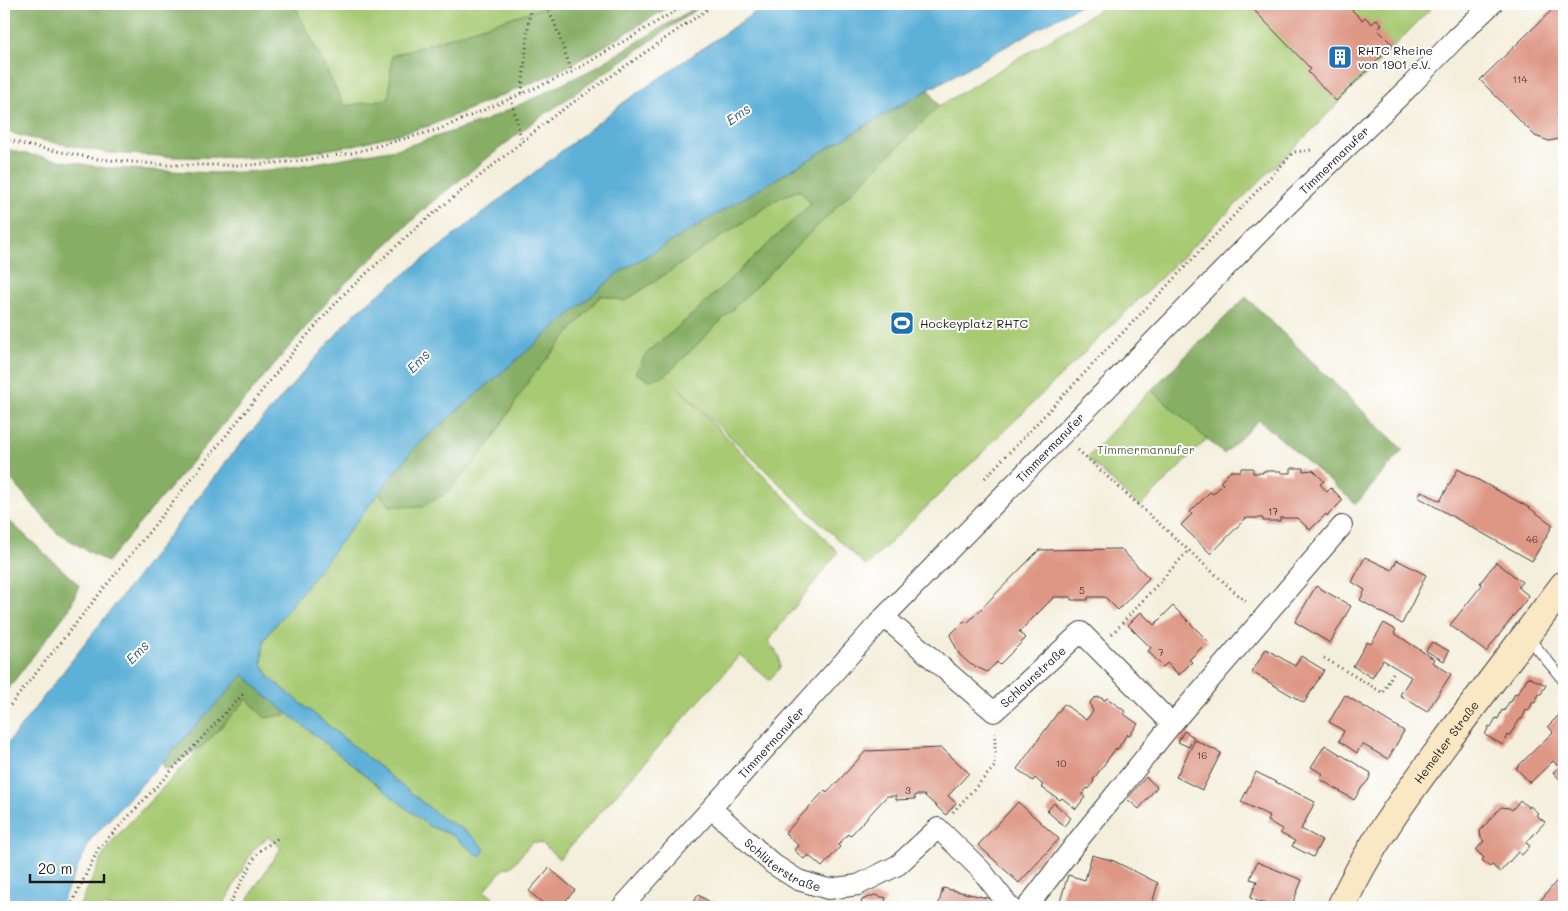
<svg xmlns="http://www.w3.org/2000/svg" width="1568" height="911" viewBox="0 0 1568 911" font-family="Mali,sans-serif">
<rect width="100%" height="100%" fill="#fff"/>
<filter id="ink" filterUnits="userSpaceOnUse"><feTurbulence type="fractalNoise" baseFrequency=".02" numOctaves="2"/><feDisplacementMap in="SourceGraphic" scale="10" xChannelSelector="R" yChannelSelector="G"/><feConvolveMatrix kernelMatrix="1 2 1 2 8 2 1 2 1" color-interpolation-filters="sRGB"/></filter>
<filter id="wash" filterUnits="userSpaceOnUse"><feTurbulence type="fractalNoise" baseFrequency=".0096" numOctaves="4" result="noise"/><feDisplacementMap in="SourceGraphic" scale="20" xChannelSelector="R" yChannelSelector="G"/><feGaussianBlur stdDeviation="1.12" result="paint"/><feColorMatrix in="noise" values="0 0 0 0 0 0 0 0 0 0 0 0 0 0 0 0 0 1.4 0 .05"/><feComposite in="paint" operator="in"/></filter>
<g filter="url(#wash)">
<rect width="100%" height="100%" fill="#f4efdd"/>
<!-- green -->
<g fill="#a8ca73" stroke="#627348">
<polygon points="294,4 554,4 392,56 389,99 343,106"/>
<polygon points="1109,4 1435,4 1305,137 866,566 679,388 838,552 768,641 779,656 780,668 769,680 740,655 559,859 542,843 532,842 511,867 504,868 484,891 507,907 244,907 256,886 281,848 268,837 253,850 222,907 79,907 104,854 116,837 247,699 281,716 289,714 429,826 452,835 479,856 467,832 443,819 270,678 262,663 264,640 379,493 390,506 488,446 530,379 601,295 625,301 781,197 800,190 811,204 692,315 646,354 666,375 939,106"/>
<polygon points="1151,390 1207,439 1140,507 1087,458"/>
</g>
<!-- forest -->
<g fill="#86ae65" stroke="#516540">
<polygon points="4,4 294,4 344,106 389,99 392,56 553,4 674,4 601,48 555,73 429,126 350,146 273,158 176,157 110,153 29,138 4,131"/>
<polygon points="701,4 704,4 532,123 432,202 333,295 107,562 57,533 4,471 4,148 20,153 105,168 213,173 269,171 401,148 484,121 534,98 589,71"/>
<polygon points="929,90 939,106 666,375 650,380 635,373 646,354 692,315 811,204 800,190 781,197 625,301 601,295 530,379 488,446 449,491 423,507 390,506 379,493 415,447 618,273 885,114"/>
<polygon points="1246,297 1403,450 1356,504 1259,420 1224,454 1151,390"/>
<polygon points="4,516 79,585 70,608 4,694"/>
<polygon points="244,674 262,693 289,714 265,718 247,699 206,743 169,769 164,768 162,762"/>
</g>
<!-- water -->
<path fill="#5db0d8" stroke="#3c667a" d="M 767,4 L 1082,4 L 885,114 L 618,273 L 415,447 L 264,640 L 262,663 L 270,678 L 443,819 C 459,827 473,834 485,849 L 480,857 L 452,835 L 429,826 L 262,693 L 244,674 L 91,839 L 59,907 L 4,907 L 4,748 L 232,454 L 355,313 L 623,103 Z"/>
<g id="blocks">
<!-- building -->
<g fill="#de9785">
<polygon points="1258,4 1346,4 1362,20 1365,17 1372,24 1377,19 1382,25 1377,29 1393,45 1336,101 1308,72 1311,69 1253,9"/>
<polygon points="1558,4 1564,4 1564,108 1557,115 1564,123 1564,138 1549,141 1535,136 1480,80"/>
<polygon points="1241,468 1253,468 1253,473 1263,473 1263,471 1281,471 1281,473 1291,473 1291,468 1303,468 1303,471 1313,470 1324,481 1320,484 1327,492 1331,488 1343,500 1327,516 1326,514 1310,530 1297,518 1280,518 1280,521 1263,521 1263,518 1246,518 1211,554 1181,525 1192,514 1190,512 1210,492 1213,494 1223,484 1220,482 1231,471 1241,471"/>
<polygon points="1458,469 1528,507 1553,525 1532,561 1418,497 1421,491 1440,501"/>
<polygon points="1121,549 1149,578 1118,610 1105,597 1088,597 1088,600 1071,600 1071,597 1054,597 1019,632 1026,638 999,665 997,662 987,672 970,664 959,654 950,635 964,621 967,623 1039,550"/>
<polygon points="1365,557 1392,570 1397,560 1426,575 1402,624 1360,600 1365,590 1352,582"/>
<polygon points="1496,562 1522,582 1518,587 1529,596 1486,652 1450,625 1482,585 1480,583"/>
<polygon points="1316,586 1351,606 1330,643 1295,622"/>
<polygon points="1173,606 1208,641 1189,660 1192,662 1179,675 1167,663 1163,667 1148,651 1151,648 1128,625 1141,612 1154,625"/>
<polygon points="1384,623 1396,630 1394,633 1434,659 1432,662 1451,674 1427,712 1400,695 1411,677 1383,660 1372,678 1353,666 1367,642 1371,644"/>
<polygon points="1432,642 1449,651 1444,661 1426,651"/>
<polygon points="1266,649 1295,666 1301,656 1324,670 1304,703 1252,672"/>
<polygon points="1528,677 1546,685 1541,694 1539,694 1535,703 1533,702 1528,711 1526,710 1522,719 1520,719 1509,736 1507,735 1503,745 1485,735 1489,726 1491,727 1496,718 1498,719 1502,710 1504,711 1509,702 1511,702 1515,693 1517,694"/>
<polygon points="1345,695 1404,731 1388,759 1362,744 1357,753 1339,741 1344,731 1329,722"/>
<polygon points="1099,697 1105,700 1107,698 1125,711 1124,714 1138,724 1129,736 1127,734 1117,750 1116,748 1093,780 1094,781 1089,789 1087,788 1082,795 1085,797 1076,809 1062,798 1060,800 1041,787 1043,785 1035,778 1033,781 1017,769 1064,704 1086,720 1093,711 1090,704 1091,701 1094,698"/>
<polygon points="1564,710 1564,784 1553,772 1559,767 1553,761 1530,783 1516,768 1553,732 1548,726"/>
<polygon points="1184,731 1194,737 1189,747 1178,742"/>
<polygon points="1195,740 1221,753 1202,790 1176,777"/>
<polygon points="1325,745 1371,773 1368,781 1362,787 1354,800 1320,779 1323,774 1311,767"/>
<polygon points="942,748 969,773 948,796 956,803 946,815 924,795 915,795 915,799 896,800 896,796 887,796 850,836 848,834 838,845 840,847 822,867 808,855 804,859 794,850 799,846 785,833 825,790 827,793 866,751"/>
<polygon points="1256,772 1315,802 1301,829 1322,840 1313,857 1292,846 1295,841 1280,833 1282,829 1268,821 1270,816 1241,802"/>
<polygon points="1146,777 1157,787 1139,809 1127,799"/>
<polygon points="1520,800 1529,808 1530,806 1538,813 1536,815 1545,822 1526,843 1530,846 1522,855 1518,852 1500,872 1492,865 1490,867 1482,860 1484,858 1476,850 1484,841 1481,838 1480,831 1501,807 1509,808 1512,810"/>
<polygon points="1018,802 1059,839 1019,883 978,845"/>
<polygon points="1054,803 1071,818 1064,826 1047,811"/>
<polygon points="1092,855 1114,861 1158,883 1151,907 1068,907 1059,905 1068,875 1085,880"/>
<polygon points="1257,862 1302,880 1291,907 1274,907 1250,898 1257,881 1250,879"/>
<polygon points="549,868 575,890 560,907 547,907 529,891"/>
<polygon points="1564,872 1564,907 1535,907"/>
<polygon points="943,888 991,899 989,907 938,907"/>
<polygon points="698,895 719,907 691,907"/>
<polygon points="875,895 886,898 883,907 860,907 862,900"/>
</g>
</g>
</g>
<g filter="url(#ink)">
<use href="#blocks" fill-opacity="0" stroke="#3c3c39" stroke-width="1"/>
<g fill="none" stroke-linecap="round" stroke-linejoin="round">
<!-- service casing -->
<g stroke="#3c3c39" stroke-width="12">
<polyline id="service" points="1527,636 1564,681"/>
</g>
<!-- minor casing -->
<g stroke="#3c3c39" stroke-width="22">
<g id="minor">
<path id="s1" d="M 884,617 L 994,712 L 1081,632 L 1172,724 L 1342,526"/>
<path id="s2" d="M 712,809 L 773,864 L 798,880 L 828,889 L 858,885 L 898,865 L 938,828 L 981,870 L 1010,907"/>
<path id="s3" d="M 622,907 L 884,617 L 1274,218 L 1410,86 L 1456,38 L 1492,4"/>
<polyline points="1027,907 1080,838 1172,724"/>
</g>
</g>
<!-- secondary casing -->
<g stroke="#3c3c39" stroke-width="30">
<g id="secondary">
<path id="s4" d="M 1341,907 C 1370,842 1414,785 1456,728 C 1492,680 1528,632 1564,585"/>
</g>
</g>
<!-- path -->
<g stroke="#3c3c39" stroke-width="3" stroke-dasharray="1 4" stroke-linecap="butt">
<polyline points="543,4 553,19 572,72"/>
<polyline points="522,93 528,27 531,4"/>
<polyline points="511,98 522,142"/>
<polyline points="4,139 30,146 98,159 167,165 249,165 298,161 352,153 440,129 572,72 687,4"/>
<polyline points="1078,450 1248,604"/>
<polyline points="985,478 1294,152 1311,150"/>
<polyline points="1112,634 1189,550"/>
<polyline points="1324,658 1383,693 1394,671"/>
<polyline points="4,713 297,347 342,296 417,227 555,115 715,4"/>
<polyline points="953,812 995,766 995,733"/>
<polyline points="70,907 99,848 244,693"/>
<polyline points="228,907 258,852 278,838 286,837"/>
</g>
<!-- service -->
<use href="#service" stroke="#fff" stroke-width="10"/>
<!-- minor -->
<use href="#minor" stroke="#fff" stroke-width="20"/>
<!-- secondary -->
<use href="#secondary" stroke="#fae7c3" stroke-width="28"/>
</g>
</g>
<!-- icons -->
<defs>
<g id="building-square" transform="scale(1.25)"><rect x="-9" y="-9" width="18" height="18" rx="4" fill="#1f6fb2" stroke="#fff"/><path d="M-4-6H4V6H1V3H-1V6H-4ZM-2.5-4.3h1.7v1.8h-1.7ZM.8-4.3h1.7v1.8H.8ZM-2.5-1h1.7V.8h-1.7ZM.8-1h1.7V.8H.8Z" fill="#fff"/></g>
<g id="stadium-square" transform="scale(1.25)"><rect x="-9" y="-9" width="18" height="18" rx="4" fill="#1f6fb2" stroke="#fff"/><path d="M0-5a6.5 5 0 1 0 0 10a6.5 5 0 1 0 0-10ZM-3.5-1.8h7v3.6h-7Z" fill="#fff"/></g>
</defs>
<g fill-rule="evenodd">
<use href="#building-square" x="1340" y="57"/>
<use href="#stadium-square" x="902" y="323"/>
</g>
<g text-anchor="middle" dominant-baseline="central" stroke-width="4" stroke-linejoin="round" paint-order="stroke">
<!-- number labels -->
<g font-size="10" fill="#4c3b36">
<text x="1520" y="79">114</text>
<text x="1273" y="511">17</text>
<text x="1532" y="539">46</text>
<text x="1082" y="590">5</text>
<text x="1161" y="652">7</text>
<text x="1202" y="755">16</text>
<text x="1061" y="763">10</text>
<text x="908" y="790">3</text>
</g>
<!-- poi labels -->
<g font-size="12" fill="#1c1c1c" stroke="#fff" text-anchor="start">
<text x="1358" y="50">RHTC Rheine<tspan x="1358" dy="14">von 1901 e.V.</tspan></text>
<text x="920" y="323">Hockeyplatz RHTC</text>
</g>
<!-- street labels -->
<g font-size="12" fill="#1c1c1c" stroke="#fff">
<text stroke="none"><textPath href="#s3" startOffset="1032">Timmermanufer</textPath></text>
<text stroke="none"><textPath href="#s3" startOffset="628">Timmermanufer</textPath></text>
<text stroke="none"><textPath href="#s1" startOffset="198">Schlaunstraße</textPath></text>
<text stroke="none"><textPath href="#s3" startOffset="222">Timmermanufer</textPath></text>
<text stroke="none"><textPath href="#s4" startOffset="196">Hemelter Straße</textPath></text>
<text stroke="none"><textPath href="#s2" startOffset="91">Schlüterstraße</textPath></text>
</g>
<!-- park labels -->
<g font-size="12" fill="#54623f" stroke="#fff">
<text x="1146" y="449">Timmermannufer</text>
</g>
<!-- water labels -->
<g font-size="14" font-style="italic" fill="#395f71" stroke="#fff">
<text transform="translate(738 114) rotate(-35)">Ems</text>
<text transform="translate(418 361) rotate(-46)">Ems</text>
<text transform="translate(137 652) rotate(-46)">Ems</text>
</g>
</g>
<!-- margin -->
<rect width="1568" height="911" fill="none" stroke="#fff" stroke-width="20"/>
<!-- scale -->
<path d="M30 874v8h74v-8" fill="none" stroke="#1c1c1c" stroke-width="2.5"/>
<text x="38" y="874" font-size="15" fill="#1c1c1c" stroke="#ffffff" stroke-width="4" paint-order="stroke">20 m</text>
</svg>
